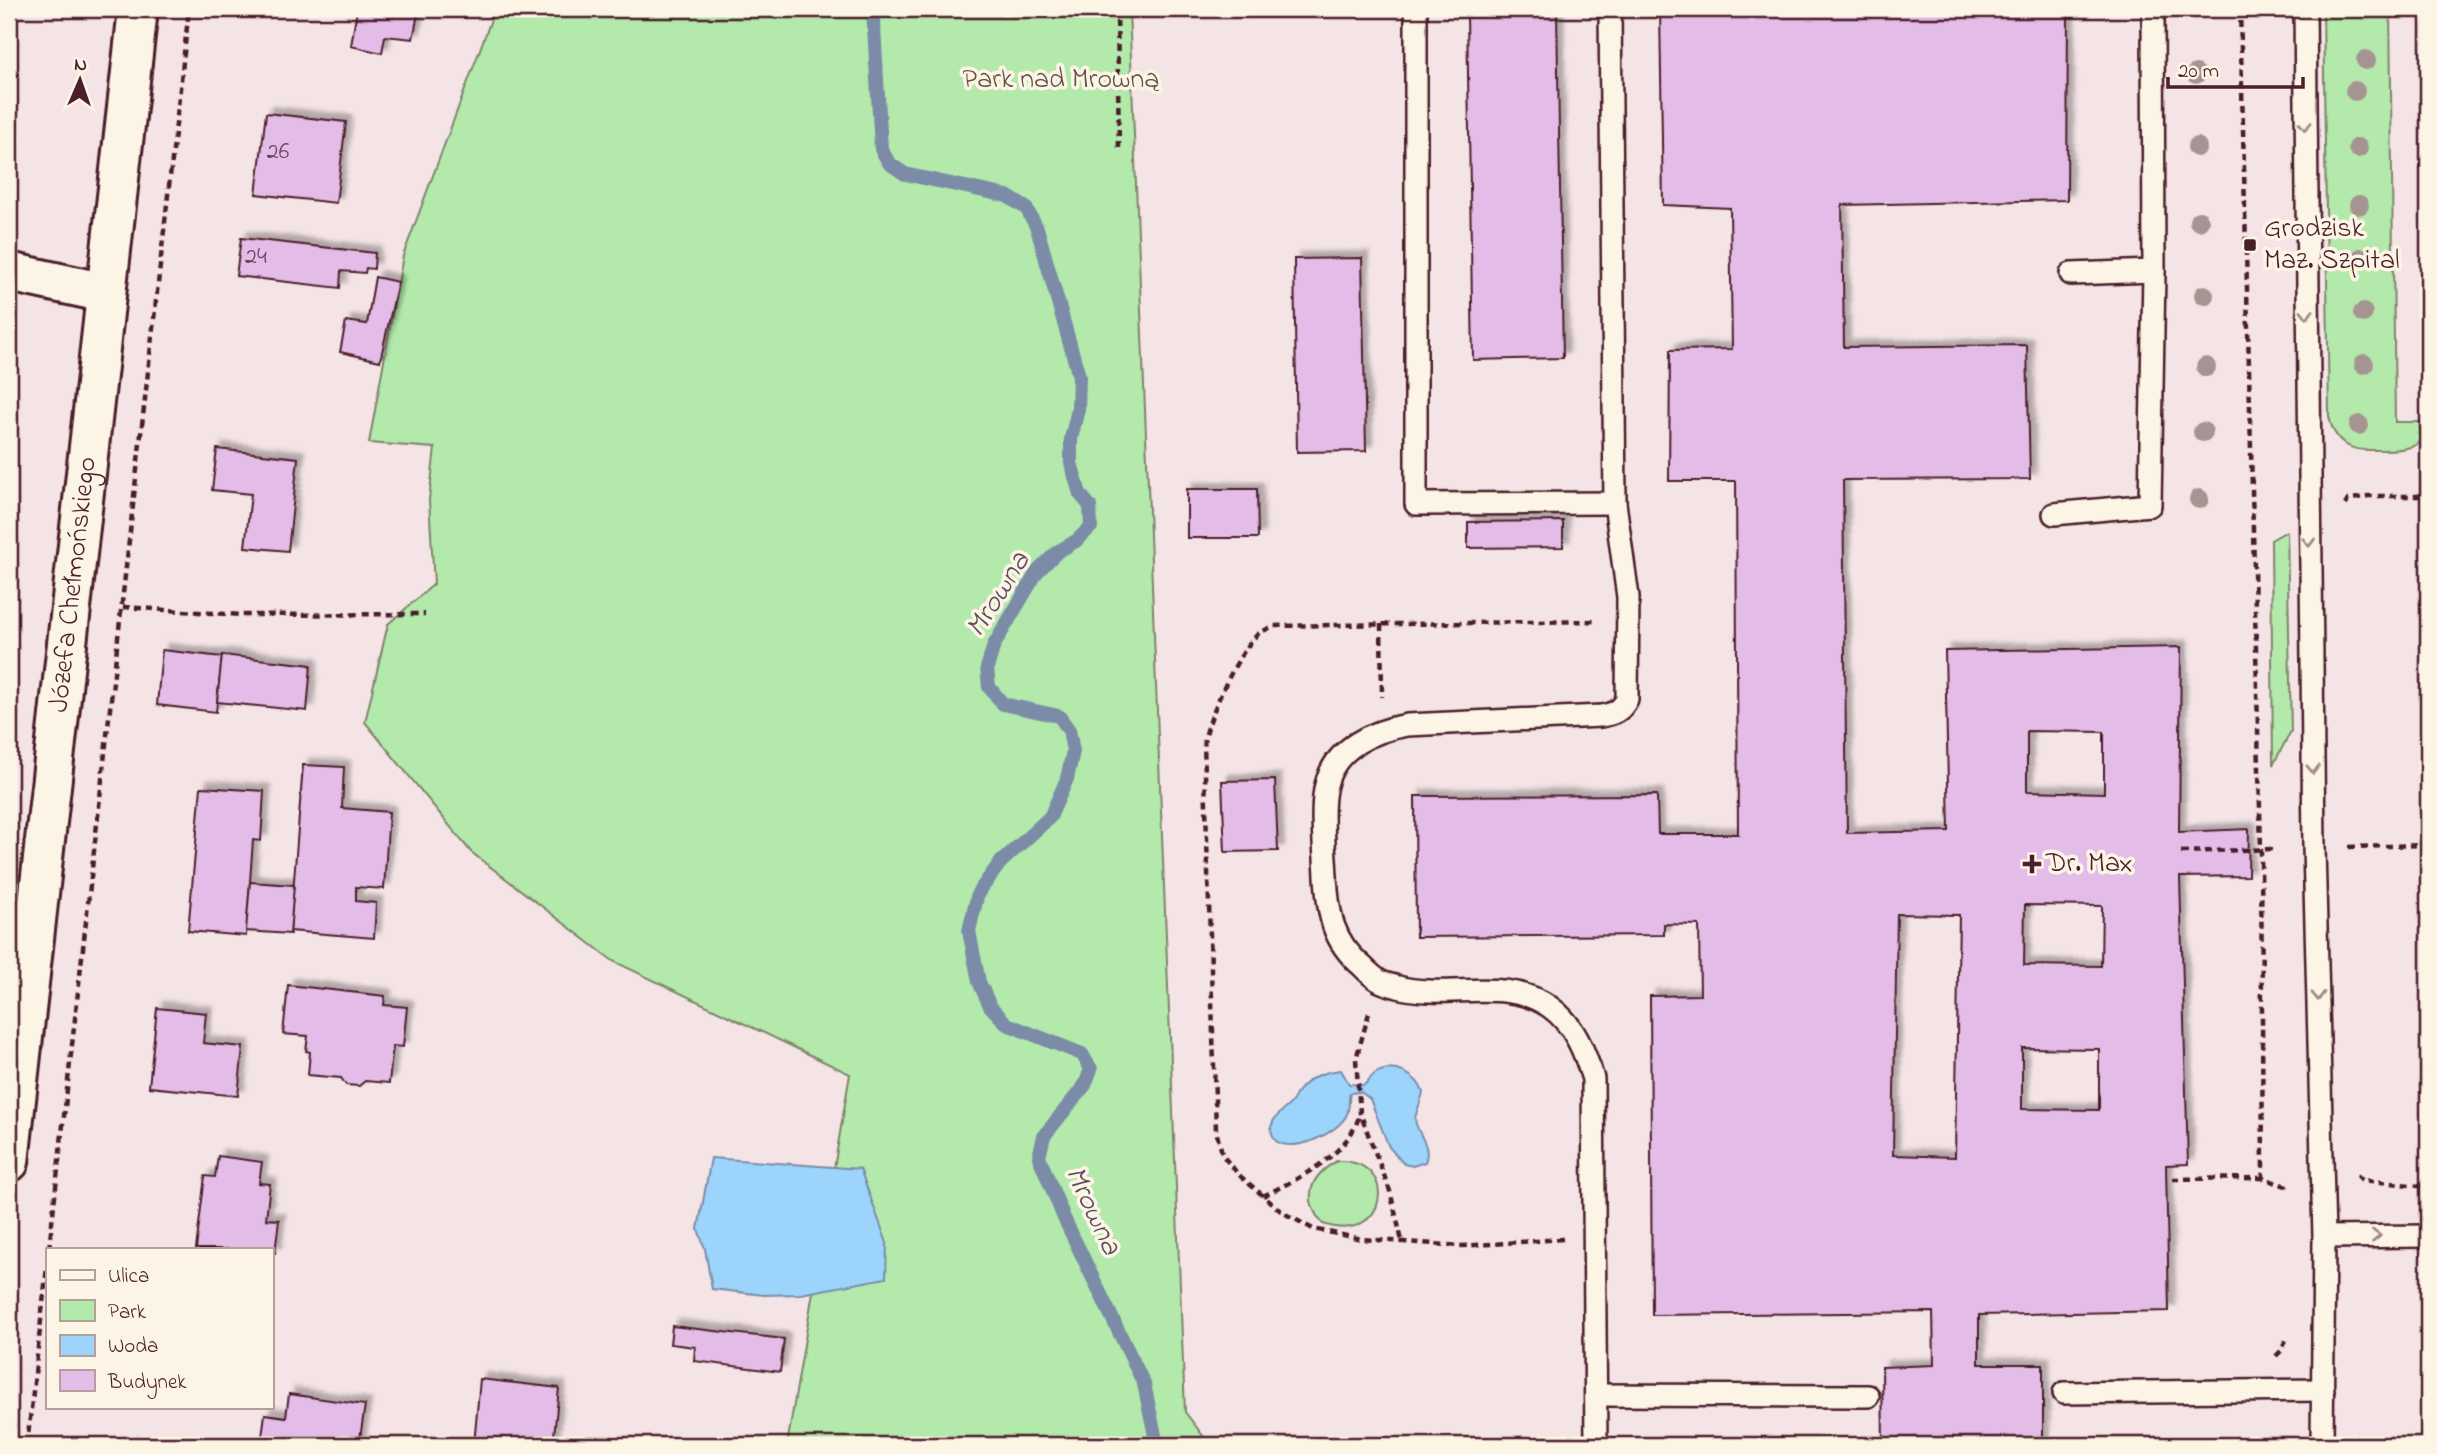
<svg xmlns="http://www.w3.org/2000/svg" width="2437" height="1454" viewBox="0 0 2437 1454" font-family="'Indie Flower',sans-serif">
<defs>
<filter id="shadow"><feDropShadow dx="6" dy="-6" stdDeviation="2" flood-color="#0004"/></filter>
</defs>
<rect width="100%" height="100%" fill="#f4e4e6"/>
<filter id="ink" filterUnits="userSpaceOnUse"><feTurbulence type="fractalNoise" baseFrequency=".0143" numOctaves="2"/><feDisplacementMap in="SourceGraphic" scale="14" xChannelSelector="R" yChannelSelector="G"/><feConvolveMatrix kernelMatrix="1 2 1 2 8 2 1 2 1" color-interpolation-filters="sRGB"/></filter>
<g filter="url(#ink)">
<!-- green -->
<g fill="#b3e9ab" stroke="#7e846b" stroke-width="2">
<polygon points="495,9 1129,9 1185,1412 1210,1445 787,1445 850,1074 613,961 471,852 365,722 388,624 434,584 429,500 435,448 369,443 403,256"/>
<path d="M 2323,9 L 2390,9 L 2395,422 L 2428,422 C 2428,451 2400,450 2378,450 C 2366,450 2355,451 2345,444 C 2335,437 2331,428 2329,416 Z"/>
<polygon points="2287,531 2291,731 2273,765 2271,540"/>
<path d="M 1337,1161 C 1401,1159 1388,1246 1323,1224 C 1302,1200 1309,1176 1337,1161 Z"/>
</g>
<!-- water -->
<g fill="#9cd4fc" stroke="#7b8ca8" stroke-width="2">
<path d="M 1341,1070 L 1349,1084 L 1364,1085 C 1368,1082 1371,1076 1376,1073 C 1394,1063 1417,1075 1423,1092 C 1422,1099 1415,1115 1415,1119 C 1417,1135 1432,1145 1425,1162 L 1413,1166 L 1404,1164 L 1389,1147 L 1370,1099 L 1361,1092 L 1350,1093 C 1348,1100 1350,1107 1347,1114 C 1339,1133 1294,1154 1276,1141 C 1264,1125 1277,1115 1289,1105 C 1293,1102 1295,1096 1298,1091 C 1309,1077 1323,1072 1341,1070 Z"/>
<polygon points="711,1158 860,1169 887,1243 886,1278 801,1294 764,1295 712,1289 705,1249 698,1229"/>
</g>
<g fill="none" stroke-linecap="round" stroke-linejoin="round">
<!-- stream -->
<polyline stroke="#7b8ca8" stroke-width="14" points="873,9 881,149 889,163 905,174 1007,196 1026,208 1037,228 1079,376 1078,409 1071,439 1071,463 1080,494 1090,506 1091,527 1076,541 1057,552 1037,572 994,645 987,668 989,687 1003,704 1059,716 1069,730 1073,751 1067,779 1050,817 1000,863 978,893 969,931 979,982 990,1006 1007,1024 1082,1054 1091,1069 1085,1085 1044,1136 1039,1157 1064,1218 1144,1384 1157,1445"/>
</g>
<!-- building -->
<g fill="#e3bde7" stroke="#4a1f2b" stroke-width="2" fill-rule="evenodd" filter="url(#shadow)">
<polygon points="357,9 419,9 413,39 385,36 382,53 351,46"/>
<path d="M 1660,9 L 2068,9 L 2067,200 L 1842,205 L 1844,347 L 2027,345 L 2030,479 L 1843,480 L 1847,833 L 1949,831 L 1945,651 L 2181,647 L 2179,832 L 2249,829 L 2248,876 L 2180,877 L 2188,1164 L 2166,1165 L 2169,1311 L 1979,1315 L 1979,1364 L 2043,1364 L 2043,1445 L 1883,1445 L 1882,1367 L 1934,1365 L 1933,1312 L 1652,1315 L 1650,996 L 1700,995 L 1699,925 L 1664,924 L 1664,935 L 1416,937 L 1415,796 L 1657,795 L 1658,834 L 1738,834 L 1736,481 L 1669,481 L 1670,350 L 1732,349 L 1730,208 L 1663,205 ZM 2027,731 L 2104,732 L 2104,793 L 2027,791 ZM 2025,905 L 2102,906 L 2101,966 L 2024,965 ZM 1897,914 L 1959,915 L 1955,1157 L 1893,1155 ZM 2022,1048 L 2099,1049 L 2099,1110 L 2022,1109 Z"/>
<polygon points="1557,14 1563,358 1473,360 1467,15"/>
<polygon points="266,113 346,122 336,203 256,194"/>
<polygon points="241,238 375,253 374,269 366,268 365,273 341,271 340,288 236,276"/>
<polygon points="1362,258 1366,451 1297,452 1294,259"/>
<polygon points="375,277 398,282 380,361 340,352 346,321 367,324"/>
<polygon points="217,449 298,458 288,551 245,547 251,494 212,490"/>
<polygon points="1187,489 1257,489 1258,538 1187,538"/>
<polygon points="1563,521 1563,547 1468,548 1468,522"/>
<polygon points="162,650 222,657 216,712 157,705"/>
<polygon points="222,655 311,665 307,711 217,702"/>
<polygon points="303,765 344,767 342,808 389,812 384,889 356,887 356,901 376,903 374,938 290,931"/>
<polygon points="1275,780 1278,851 1225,852 1222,781"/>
<polygon points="201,787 264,791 261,841 253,840 246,936 188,931"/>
<polygon points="250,882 294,885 290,934 246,931"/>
<polygon points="288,985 385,996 384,1005 407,1007 403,1047 393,1046 389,1083 365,1081 359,1086 346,1085 341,1078 308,1075 310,1052 306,1051 308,1036 283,1034"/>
<polygon points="157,1008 206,1013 203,1043 243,1047 238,1096 149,1087"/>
<polygon points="218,1156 262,1162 259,1183 270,1184 266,1219 279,1220 275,1253 271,1253 271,1249 196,1249 205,1176 215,1177"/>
<polygon points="672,1326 784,1339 780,1372 694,1361 695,1347 670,1344"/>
<polygon points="480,1379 559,1388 553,1445 474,1445"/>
<polygon points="289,1394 365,1405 359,1445 261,1445 265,1414 286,1417"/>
</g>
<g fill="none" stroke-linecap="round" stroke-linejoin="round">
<!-- lane casing -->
<g stroke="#4a1f2b" stroke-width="26">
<g id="lane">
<polyline points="1416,9 1416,504 1615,503"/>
<polyline points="2305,9 2314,847 2324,1237 2322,1445"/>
<polyline points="2071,274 2154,271"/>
<polyline points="2054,514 2150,505 2154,271 2153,9"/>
<polyline points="2324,1237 2428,1236"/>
<polyline points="2064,1393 2323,1390"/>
<polyline points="1597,1395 1868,1396"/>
<path d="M 1596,1445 L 1593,1079 C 1585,1052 1574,1024 1550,1007 C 1507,976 1446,1000 1398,987 C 1392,985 1384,984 1378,980 C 1372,976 1367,971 1362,966 C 1332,941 1328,913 1326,876 C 1325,851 1320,808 1326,785 C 1335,747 1373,731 1407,725 L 1601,716 C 1614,714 1621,711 1627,699 L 1628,597 L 1615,503 L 1610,9"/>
</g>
</g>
<!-- street casing -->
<g stroke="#4a1f2b" stroke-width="44">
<polyline id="street" points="9,272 106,293"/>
</g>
<!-- secondary casing -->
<g stroke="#4a1f2b" stroke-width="44">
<g id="secondary">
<path id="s1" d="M 9,1162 L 138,9"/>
</g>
</g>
<!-- path -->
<g stroke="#4a1f2b" stroke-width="4.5" stroke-dasharray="7 5" stroke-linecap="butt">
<polyline points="1117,9 1119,150"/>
<polyline points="2240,9 2261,850 2263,1178 2286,1186 2286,1188"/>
<polyline points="2345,505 2348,500 2368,496 2428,496"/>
<polyline points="123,607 242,615 425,614"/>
<polyline points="1381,624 1382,697"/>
<polyline points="2349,847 2428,845"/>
<polyline points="2181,852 2273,849"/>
<polyline points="1369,1013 1356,1059 1360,1113 1390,1191 1402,1241"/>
<polyline points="2357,1175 2362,1180 2428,1187"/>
<polyline points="2173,1179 2263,1178"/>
<path d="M 1263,1196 C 1299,1178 1349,1156 1360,1113"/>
<path d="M 1563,1239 L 1463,1246 L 1362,1239 L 1313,1229 L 1282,1212 L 1239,1175 L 1223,1156 L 1216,1131 L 1204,742 C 1210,713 1237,654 1258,634 C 1262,631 1268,629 1273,626 L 1595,621"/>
<polyline points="49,1249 189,9"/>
<polyline points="2276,1356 2282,1350 2287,1337"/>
<polyline points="27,1445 47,1267"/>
</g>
<!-- lane -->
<use href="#lane" stroke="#fcf5e5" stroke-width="21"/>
<!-- street -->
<use href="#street" stroke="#fcf5e5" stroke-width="38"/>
<!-- secondary -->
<use href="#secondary" stroke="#fcf5e5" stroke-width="38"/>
</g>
<!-- trees -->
<g fill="#a59491">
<circle cx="2366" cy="60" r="10"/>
<circle cx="2196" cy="74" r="10"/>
<circle cx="2355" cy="91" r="10"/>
<circle cx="2197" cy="147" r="10"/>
<circle cx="2358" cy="148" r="10"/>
<circle cx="2359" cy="205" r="10"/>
<circle cx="2199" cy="221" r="10"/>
<circle cx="2361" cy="258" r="10"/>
<circle cx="2204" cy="295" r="10"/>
<circle cx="2363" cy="313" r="10"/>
<circle cx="2364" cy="364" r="10"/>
<circle cx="2206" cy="367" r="10"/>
<circle cx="2359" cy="425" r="10"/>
<circle cx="2203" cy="432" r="10"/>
<circle cx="2199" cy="499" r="10"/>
</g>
<!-- one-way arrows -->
<defs><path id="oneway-chevron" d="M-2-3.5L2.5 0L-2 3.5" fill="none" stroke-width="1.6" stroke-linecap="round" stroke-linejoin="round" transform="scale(1.75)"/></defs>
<g stroke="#a38a88">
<use href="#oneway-chevron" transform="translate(2305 126) rotate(90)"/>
<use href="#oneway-chevron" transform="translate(2307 314) rotate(90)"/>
<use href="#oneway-chevron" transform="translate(2309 542) rotate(89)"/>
<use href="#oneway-chevron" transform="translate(2313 769) rotate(89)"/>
<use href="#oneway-chevron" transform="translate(2318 996) rotate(89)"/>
<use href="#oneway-chevron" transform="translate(2376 1236) rotate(-1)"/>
</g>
</g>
<!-- markers -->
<g fill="#4a1f2b" stroke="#fcf5e5" stroke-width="2.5">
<rect x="2243" y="238" width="14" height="14" rx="3.5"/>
<path d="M2028.5 853.5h7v7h7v7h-7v7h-7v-7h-7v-7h7z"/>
</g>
<g text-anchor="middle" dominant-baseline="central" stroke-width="7" stroke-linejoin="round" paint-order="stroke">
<!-- number labels -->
<g font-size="24" fill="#70465a">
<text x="278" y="152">26</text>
<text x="256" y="257">24</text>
</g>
<!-- park labels -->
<g font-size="28" fill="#64524b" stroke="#fcf5e5">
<text x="1061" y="80">Park nad Mrowną</text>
</g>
<!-- poi labels -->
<g font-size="28" fill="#4a1f2b" stroke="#fcf5e5" text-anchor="start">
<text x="2264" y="229">Grodzisk<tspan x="2264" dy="32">Maz. Szpital</tspan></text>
<text x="2046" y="864">Dr. Max</text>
</g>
<!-- street labels -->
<g font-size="28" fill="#4a1f2b" stroke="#fcf5e5">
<text stroke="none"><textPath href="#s1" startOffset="581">Józefa Chełmońskiego</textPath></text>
</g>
<!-- water labels -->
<g font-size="30" font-style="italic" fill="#5e4c5f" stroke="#fcf5e5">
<text transform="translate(999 595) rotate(-58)">Mrowna</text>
<text transform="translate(1092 1211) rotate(65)">Mrowna</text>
</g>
</g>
<!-- margin -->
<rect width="2437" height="1454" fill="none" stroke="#fcf5e5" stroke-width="35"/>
<rect x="18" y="18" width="2402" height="1419" fill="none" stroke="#4a1f2b" stroke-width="2.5" filter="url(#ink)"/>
<!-- legend -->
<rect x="46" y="1248" width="228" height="161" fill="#fcf5e5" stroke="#b59f9b" stroke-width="2"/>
<rect x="60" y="1270" width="35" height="10" fill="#fcf5e5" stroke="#b59f9b" stroke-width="2"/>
<text x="108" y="1282" font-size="21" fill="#4a1f2b">Ulica</text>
<rect x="60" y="1300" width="35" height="21" fill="#b3e9ab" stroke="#b59f9b" stroke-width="2"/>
<text x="108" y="1318" font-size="21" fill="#4a1f2b">Park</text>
<rect x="60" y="1335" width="35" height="21" fill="#9cd4fc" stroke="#b59f9b" stroke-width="2"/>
<text x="108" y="1352" font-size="21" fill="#4a1f2b">Woda</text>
<rect x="60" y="1370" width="35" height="21" fill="#e3bde7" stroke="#b59f9b" stroke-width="2"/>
<text x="108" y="1388" font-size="21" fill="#4a1f2b">Budynek</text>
<!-- north arrow -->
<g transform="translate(80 80) rotate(2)" stroke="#fcf5e5" stroke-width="5" paint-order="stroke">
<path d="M0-5L12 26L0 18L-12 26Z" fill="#4a1f2b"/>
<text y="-10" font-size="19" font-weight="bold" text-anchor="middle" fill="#4a1f2b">N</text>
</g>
<!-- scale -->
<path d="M2168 77v10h135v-10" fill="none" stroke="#4a1f2b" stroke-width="3.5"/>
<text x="2178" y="77" font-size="21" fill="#4a1f2b" stroke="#fcf5e5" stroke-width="5" paint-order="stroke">20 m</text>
</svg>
